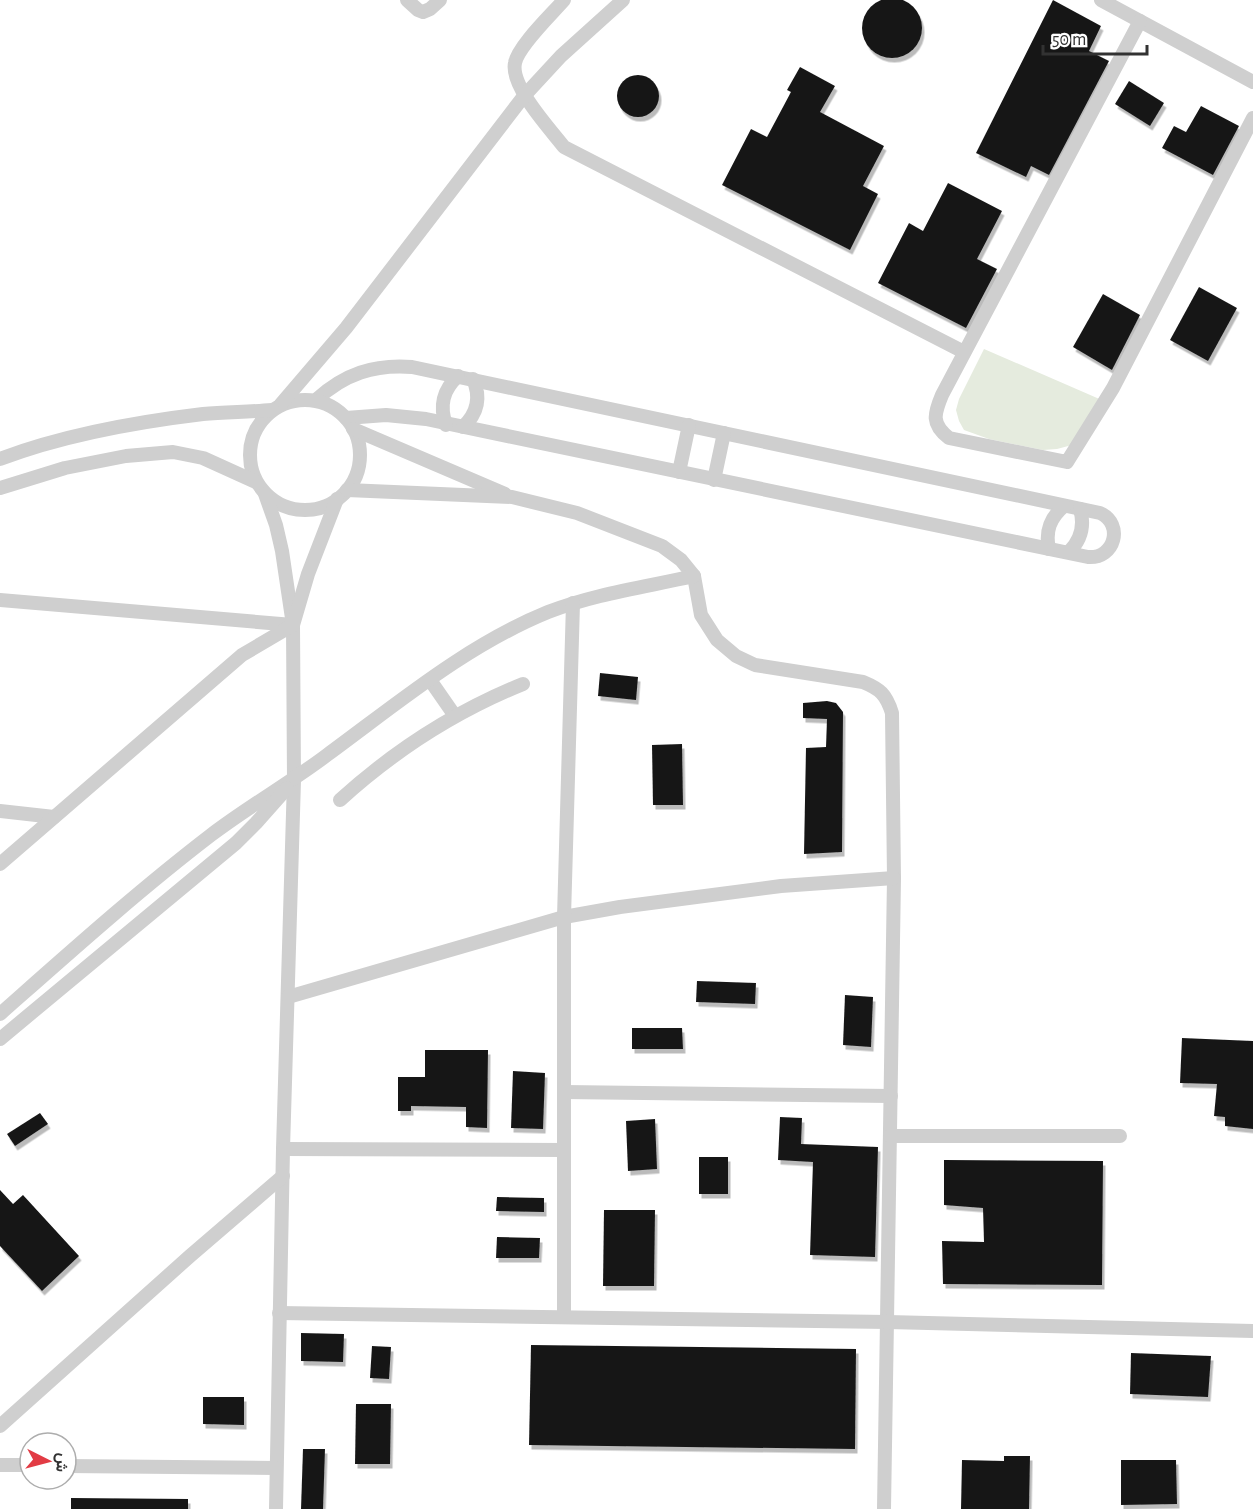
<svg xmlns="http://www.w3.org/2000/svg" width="1253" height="1509" viewBox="0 0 1253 1509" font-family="'Alegreya Sans',Vazirmatn,sans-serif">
<defs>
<filter id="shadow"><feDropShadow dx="2.5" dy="4.5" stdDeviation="0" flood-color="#0004"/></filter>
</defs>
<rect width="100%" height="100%" fill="#fff"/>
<!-- green -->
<polygon fill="#e5ebde" points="984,349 1104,401 1072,445 1057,449 1043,450 989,439 964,430 959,421 956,410 959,399"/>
<!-- building -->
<g fill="#191919" filter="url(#shadow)">
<circle cx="892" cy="28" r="30"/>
<polygon points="1053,0 1101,26 1089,51 1109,61 1049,175 1031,166 1026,177 976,153"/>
<polygon points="800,67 835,86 820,112 884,146 863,186 878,194 850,250 722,185 751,129 767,137 791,92 787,90"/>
<circle cx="638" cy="96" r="21"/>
<polygon points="1129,81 1164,103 1150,126 1115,104"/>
<polygon points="1201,106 1239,126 1213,175 1162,148 1174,126 1186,132"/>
<polygon points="948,183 1002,211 977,259 997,269 966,328 878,283 909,223 923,231"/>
<polygon points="1199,287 1237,308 1208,361 1170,340"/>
<polygon points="1103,294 1140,315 1112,370 1073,347"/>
<polygon points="600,673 638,677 636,700 598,696"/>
<polygon points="827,701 836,703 843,712 842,852 804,854 806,748 826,747 827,719 803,718 803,703"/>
<polygon points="682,744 683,805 653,805 652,745"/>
<polygon points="697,981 756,983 755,1004 696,1002"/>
<polygon points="845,995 873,997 871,1047 843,1045"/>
<polygon points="632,1028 682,1028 683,1049 632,1049"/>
<polygon points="1182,1038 1253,1041 1253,1129 1225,1126 1225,1117 1214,1116 1217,1084 1180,1083"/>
<polygon points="425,1050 488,1050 487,1128 466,1127 466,1107 411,1106 411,1111 398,1111 398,1077 425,1077"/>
<polygon points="513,1071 545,1073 543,1129 511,1128"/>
<polygon points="40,1113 48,1124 15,1146 7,1134"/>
<polygon points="780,1117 802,1118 801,1144 878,1147 875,1257 810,1255 813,1162 778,1160"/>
<polygon points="655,1119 657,1169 628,1171 626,1121"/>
<rect x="699" y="1157" width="29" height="37"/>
<polygon points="944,1160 1103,1161 1102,1285 943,1284 942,1241 984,1242 983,1208 944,1205"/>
<polygon points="0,1190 13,1204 23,1195 79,1256 42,1291 0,1246"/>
<polygon points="497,1197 544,1198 544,1212 496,1211"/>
<polygon points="604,1210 655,1210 654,1286 603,1286"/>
<polygon points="497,1237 540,1238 539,1258 496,1258"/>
<polygon points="301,1333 344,1334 343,1362 301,1361"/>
<polygon points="531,1345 856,1349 855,1449 529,1445"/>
<polygon points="372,1346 391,1347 389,1379 370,1378"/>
<polygon points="1131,1353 1211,1356 1208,1397 1130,1394"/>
<polygon points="203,1397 244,1397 244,1425 203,1424"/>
<polygon points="356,1404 391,1404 390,1464 355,1464"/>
<polygon points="303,1449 325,1449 323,1509 301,1509"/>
<polygon points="1004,1456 1030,1456 1029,1509 961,1509 962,1460 1004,1461"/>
<polygon points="1121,1460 1176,1460 1177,1504 1121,1505"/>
<polygon points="71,1498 188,1499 188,1509 71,1509"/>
</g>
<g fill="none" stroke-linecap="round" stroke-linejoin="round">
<!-- minor -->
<g stroke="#cfcfcf" stroke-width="14">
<polyline points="407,0 418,10 423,12 430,9 440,0"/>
<path d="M 564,0 C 552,14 518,46 515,63 C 510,86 550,129 564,147 L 964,352"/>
<polyline points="1101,0 1253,82"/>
<path d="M 1140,21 L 942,395 C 934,414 931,424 949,438 L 1067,462 L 1113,388 L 1253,118"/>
<path d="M 316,400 C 344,374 374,364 412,367 L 1100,513 C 1124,524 1115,559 1088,557 L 426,419 L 386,415 L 346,418"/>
<circle cx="305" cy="455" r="55"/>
<polyline points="281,404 346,328 524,96 561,56 623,0"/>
<path d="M 446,425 C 439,405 443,390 458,376"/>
<path d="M 463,427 C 478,413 481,397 473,379"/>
<polyline points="353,429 505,494"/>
<path d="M 0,459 C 63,435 136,422 203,414 C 226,412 249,412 272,410"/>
<polyline points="679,472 689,425"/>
<polyline points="714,480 724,433"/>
<polyline points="0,488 65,468 126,456 173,452 203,458 256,482"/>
<path d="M 347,490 L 512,497 L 577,513 L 662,546 L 681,560 L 694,576 L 701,615 L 717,640 L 736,656 L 755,665 L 863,682 C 880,689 886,694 892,713 L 894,878 L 884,1509"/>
<polyline points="265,494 276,525 282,551 293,625 294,780 283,1149 276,1509"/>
<path d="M 1049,549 C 1045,531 1050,518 1064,506"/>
<path d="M 1069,552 C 1081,540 1085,526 1080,509"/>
<polyline points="0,600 293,625"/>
<polyline points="430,680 455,716"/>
<path d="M 340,800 C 395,750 454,712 523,684"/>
<polyline points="0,811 54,817"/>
<polyline points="0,864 242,655 293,625 308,574 337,499"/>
<polyline points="288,997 564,917 620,907 781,886 894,878"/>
<path d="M 0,1014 C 69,953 138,891 211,835 C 249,806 290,783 327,755 C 398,703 467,645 548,612 C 594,594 645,587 694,576"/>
<polyline points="0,1039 236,843 256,823 287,788"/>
<polyline points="564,1092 891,1096"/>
<polyline points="890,1136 1120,1136"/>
<polyline points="283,1149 564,1150"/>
<polyline points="279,1313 888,1322 1253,1331"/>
<polyline points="564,1317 564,917 573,603"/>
<polyline points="0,1426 190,1256 283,1176"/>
<polyline points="0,1465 30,1465"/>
<polyline points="66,1466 276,1468"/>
</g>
</g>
<!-- north arrow -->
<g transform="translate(48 1461) rotate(96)"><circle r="28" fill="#ffffff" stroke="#adadad" stroke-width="1.5"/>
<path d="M0-4.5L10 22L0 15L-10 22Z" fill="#e23b44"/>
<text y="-9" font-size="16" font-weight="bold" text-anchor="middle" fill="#323232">ش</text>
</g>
<!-- scale -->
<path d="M1043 45v9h104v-9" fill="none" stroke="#323232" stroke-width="3"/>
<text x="1052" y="45" font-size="18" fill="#323232" stroke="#ffffff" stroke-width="4.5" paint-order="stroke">50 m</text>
</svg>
